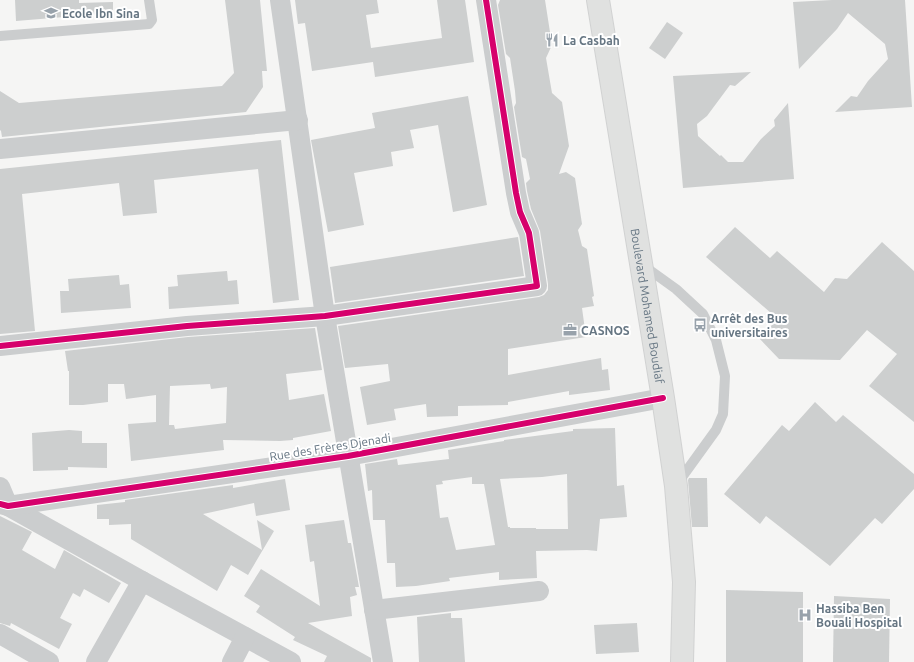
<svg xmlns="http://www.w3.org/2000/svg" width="914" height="662" viewBox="0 0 914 662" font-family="Ubuntu,sans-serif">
<rect width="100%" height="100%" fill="#f5f5f4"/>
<!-- building -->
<g fill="#cdcfcf" fill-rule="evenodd">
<polygon points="15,0 79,0 79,3 113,2 113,13 16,21"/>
<polygon points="225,0 260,0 267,71 262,71 263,87 246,112 2,137 1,131 0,130 0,91 19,103 222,86 234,73"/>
<polygon points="295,0 377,0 379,13 366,15 371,48 442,38 437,0 465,0 474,62 375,77 373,62 312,71 305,23 298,24"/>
<polygon points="500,0 545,0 552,45 546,58 552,93 562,102 569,146 559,174 566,172 575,178 582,224 578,230 582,246 587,249 594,296 592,297 594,306 582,308 586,337 508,349 508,375 601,358 602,370 608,369 610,390 569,395 569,391 508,402 508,405 458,406 458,416 427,417 426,404 394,409 396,420 367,425 360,387 390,381 388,364 345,368 338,326 539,297 544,295 548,290 548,284 540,231 531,209 527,191 526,183 530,179 526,159 522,157 514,107 516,103 515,91 510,58 506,54 498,5"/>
<polygon points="832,0 905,0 912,107 835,112 851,96 857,97 868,81 888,59 885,44 848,13 837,29 799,69 793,2"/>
<polygon points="667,22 683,33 665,59 649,48"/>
<polygon points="751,72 735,86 730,85 707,116 697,124 698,136 720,156 721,155 728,162 743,162 761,139 775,126 774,120 788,103 794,179 683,188 673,76"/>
<polygon points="468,96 487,205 453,212 438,125 410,130 414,148 391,152 393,166 354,173 364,225 328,232 311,140 375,128 372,113"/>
<polygon points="281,140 299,300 273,303 258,169 154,180 157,213 123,216 119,183 22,194 35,331 0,334 0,169"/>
<polygon points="735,227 770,258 777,251 824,292 835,278 847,279 882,242 914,271 914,422 869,386 897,354 867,330 840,360 779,359 759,338 778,319 706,257"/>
<polygon points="518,237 524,276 335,303 330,267"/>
<polygon points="227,271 228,281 237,280 239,304 169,309 168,287 178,286 177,275"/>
<polygon points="119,275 120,285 129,284 131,308 61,313 60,291 69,291 68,279"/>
<path d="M 315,328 L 322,370 L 286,374 L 289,400 L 324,394 L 331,431 L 293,438 L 293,440 L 280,441 L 223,440 L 224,450 L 131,461 L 128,424 L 156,422 L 156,395 L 126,399 L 124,384 L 108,384 L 108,402 L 83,405 L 69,405 L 69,371 L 68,371 L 65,351 L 188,337 ZM 210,384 L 211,389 L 227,387 L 226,423 L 175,429 L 174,425 L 169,425 L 170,386 Z"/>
<polygon points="815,402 836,422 843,415 914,474 914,489 882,524 875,518 830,566 766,516 760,524 724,494 782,425 789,431"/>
<path d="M 615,428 L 617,486 L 624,485 L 627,517 L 600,519 L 597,551 L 587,550 L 536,551 L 537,578 L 499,580 L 499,572 L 449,578 L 450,581 L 416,586 L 396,587 L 395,563 L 387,563 L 385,520 L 373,520 L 372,490 L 368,491 L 365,464 L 397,459 L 398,465 L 449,459 L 448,450 L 504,441 L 504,440 L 573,431 L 573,429 ZM 567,474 L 568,529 L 536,529 L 536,528 L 510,528 L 510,527 L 508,527 L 500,479 L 542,477 ZM 472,477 L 472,484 L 484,484 L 495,545 L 456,550 L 448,517 L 440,518 L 436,485 L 443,484 L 442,481 Z"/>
<polygon points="69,430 82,431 82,443 107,443 107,468 68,467 68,470 33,471 32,433"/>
<polygon points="689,478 707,478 708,527 692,527 688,480"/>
<polygon points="285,479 290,510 256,516 254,503 203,514 262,550 257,520 274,531 248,575 231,565 217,591 131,539 131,524 109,525 109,519 97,519 97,505 125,502 125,500 233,485 233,488"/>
<polygon points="0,516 32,532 22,550 55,569 64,550 121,583 109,603 84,589 80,597 73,593 60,618 72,624 59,649 11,623 10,626 0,623"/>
<polygon points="344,520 348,543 351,543 359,587 355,587 357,595 350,597 352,616 308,623 371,658 371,662 324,662 327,656 293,640 295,637 256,612 260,606 244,596 261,569 320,606 314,561 310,562 305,525"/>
<polygon points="726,590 803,592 803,662 726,662"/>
<polygon points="834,596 890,599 889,662 833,662"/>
<polygon points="451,613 451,618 462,618 465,662 419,662 417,617"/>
<polygon points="637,623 639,652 596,654 594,625"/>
</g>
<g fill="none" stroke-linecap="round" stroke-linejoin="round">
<!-- secondary casing -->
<g stroke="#d1d2d2" stroke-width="24">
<g id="secondary">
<path id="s1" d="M 598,0 L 663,398 L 676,486 L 684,582 L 682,662"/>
</g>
</g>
<!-- service -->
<g stroke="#cbcdce" stroke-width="10">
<polyline points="0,36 149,24 152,20 149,0"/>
<polyline points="644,266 676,289 703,314 716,340 725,376 723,414 716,430 677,484"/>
</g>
<!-- minor -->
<g stroke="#cbcdce" stroke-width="20">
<polyline points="280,0 325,316 383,662"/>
<polyline points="0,149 298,120"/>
<polyline points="0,346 187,326 325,316 537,286 529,233 520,212 516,193 486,0"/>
<polyline points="0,487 8,506 142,581 291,662"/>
<polyline points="0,504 8,506 348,456 663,398"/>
<polyline points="374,610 539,591"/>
<polyline points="0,634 49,662"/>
<polyline points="96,662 142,581"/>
<polyline points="232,662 245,637"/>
</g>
<!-- secondary -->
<use href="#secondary" stroke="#e0e1e0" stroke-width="22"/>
<!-- cycleway casing -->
<g stroke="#fff" stroke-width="8">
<g id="cycleway">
<polyline points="0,346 187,326 325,316 537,286 529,233 520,212 516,193 486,0"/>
<polyline points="0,504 8,506 348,456 663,398"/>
</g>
</g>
<!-- cycleway -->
<use href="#cycleway" stroke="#d6006c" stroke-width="6"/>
</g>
<!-- icons -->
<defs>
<g id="school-bare" transform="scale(1.08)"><path d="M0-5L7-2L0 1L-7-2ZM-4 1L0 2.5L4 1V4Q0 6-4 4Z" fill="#98a2ab" stroke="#fff" stroke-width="2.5" paint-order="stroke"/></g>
<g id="restaurant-bare" transform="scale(1.08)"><path d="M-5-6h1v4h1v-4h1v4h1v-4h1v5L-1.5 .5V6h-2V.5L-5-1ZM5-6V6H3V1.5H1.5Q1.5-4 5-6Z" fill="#98a2ab" stroke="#fff" stroke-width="2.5" paint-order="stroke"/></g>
<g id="bus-bare" transform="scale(1.08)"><path d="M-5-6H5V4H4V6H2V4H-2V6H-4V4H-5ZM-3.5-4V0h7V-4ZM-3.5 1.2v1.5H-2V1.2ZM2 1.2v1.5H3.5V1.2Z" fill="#98a2ab" stroke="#fff" stroke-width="2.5" paint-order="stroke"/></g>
<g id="office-bare" transform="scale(1.08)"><path d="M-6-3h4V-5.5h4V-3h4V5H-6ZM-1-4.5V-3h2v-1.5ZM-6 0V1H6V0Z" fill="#98a2ab" stroke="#fff" stroke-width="2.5" paint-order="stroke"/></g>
<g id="hospital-bare" transform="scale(1.08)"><path d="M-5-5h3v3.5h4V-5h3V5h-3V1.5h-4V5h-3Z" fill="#98a2ab" stroke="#fff" stroke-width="2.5" paint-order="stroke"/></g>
</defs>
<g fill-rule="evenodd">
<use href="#school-bare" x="51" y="13"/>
<use href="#restaurant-bare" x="552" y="40"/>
<use href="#bus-bare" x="700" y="325"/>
<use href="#office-bare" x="570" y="330"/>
<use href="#hospital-bare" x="805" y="615"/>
</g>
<g text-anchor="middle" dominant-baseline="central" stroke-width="4" stroke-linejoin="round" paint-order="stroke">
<!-- poi labels -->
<g font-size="12" font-weight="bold" fill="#667683" stroke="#fff" text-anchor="start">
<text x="62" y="13">Ecole Ibn Sina</text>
<text x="563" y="40">La Casbah</text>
<text x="711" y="318">Arrêt des Bus<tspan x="711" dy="14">universitaires</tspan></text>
<text x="581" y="330">CASNOS</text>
<text x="816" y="608">Hassiba Ben<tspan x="816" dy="14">Bouali Hospital</tspan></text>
</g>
<!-- street labels -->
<g font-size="12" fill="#667683" stroke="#fff">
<text stroke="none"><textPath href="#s1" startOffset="310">Boulevard Mohamed Boudiaf</textPath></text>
<text transform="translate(330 447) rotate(-9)">Rue des Frères Djenadi</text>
</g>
</g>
</svg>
